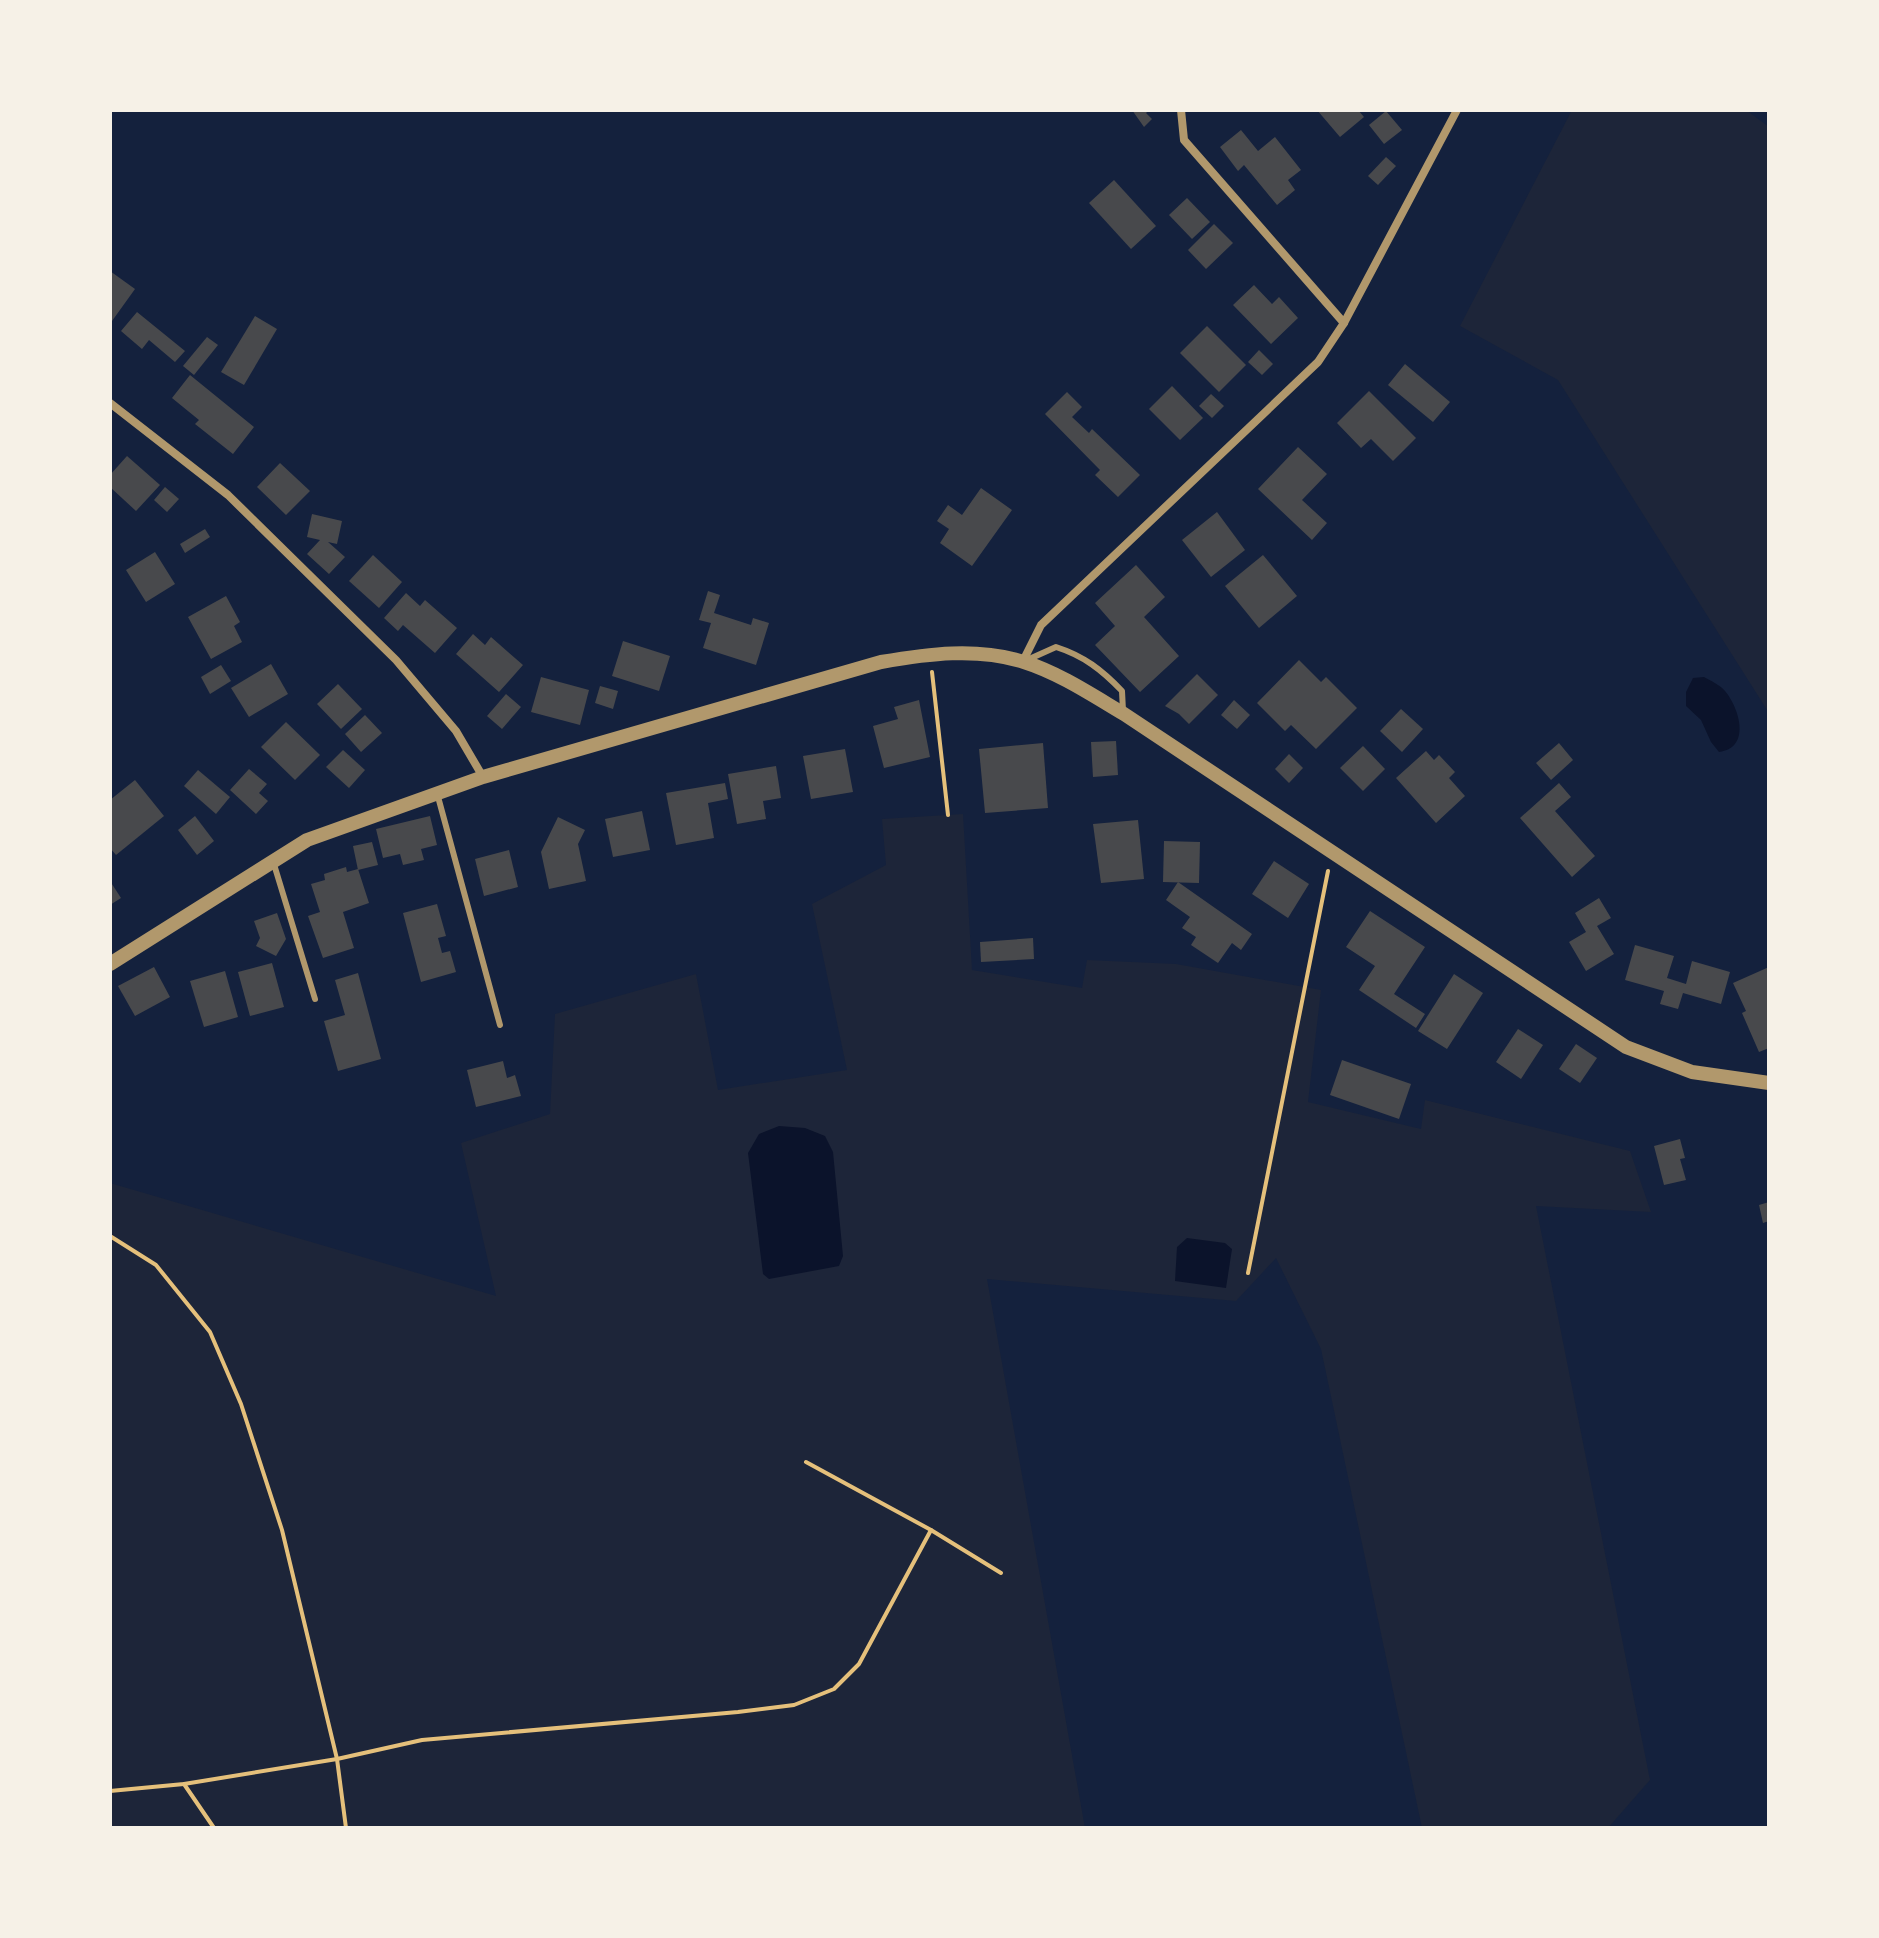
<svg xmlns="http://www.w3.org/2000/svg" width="1879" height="1938" viewBox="0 0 1879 1938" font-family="'Exo 2',sans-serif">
<rect width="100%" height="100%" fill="#14213d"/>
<!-- green -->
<g fill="#1d2539">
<polygon points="1572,110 1746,110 1769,127 1769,713 1558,380 1460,326"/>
<polygon points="963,814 972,970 1082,988 1087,960 1176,964 1321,990 1308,1102 1421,1129 1425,1100 1630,1151 1651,1212 1536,1206 1650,1780 1608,1828 1422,1828 1321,1349 1276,1258 1236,1301 987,1279 1085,1828 110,1828 110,1183 496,1296 461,1143 550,1114 555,1014 696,974 718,1090 847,1070 812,904 886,865 882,819"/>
</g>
<!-- water -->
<g fill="#0b132b">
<path d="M 1704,677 C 1711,681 1720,685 1725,691 C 1740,709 1751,748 1719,752 L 1711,742 L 1701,720 L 1686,706 L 1686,692 L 1693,678 Z"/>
<polygon points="779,1126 805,1128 825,1136 833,1152 843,1256 839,1266 769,1279 763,1274 748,1153 759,1134"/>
<polygon points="1187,1238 1225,1243 1232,1249 1226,1288 1175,1281 1177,1247"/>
</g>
<!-- building -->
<g fill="#48494c">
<polygon points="1132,110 1149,110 1146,113 1152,119 1144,127"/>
<polygon points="1317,110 1358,110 1364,117 1340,137"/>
<polygon points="1386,111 1402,130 1384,144 1369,125"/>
<polygon points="1241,130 1258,151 1275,137 1301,170 1288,180 1295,190 1277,205 1244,165 1238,171 1220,147"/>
<polygon points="1386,157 1396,166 1378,185 1368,176"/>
<polygon points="1114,180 1156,226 1131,249 1089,203"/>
<polygon points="1187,198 1210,222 1192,239 1169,215"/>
<polygon points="1214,224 1233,243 1206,269 1188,250"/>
<polygon points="110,271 135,289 112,321 110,319"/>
<polygon points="1254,285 1272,304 1279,297 1298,318 1271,344 1233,305"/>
<polygon points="137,312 185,351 175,362 149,340 142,349 121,331"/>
<polygon points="255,316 277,329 244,385 221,372"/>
<polygon points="1207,326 1246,365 1219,392 1180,353"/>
<polygon points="207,337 218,345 194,375 183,366"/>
<polygon points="1259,350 1273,364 1262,375 1248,362"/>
<polygon points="1405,364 1450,402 1433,422 1388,385"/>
<polygon points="190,375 254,427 233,454 195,424 199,420 172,398"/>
<polygon points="1172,386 1203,418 1180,440 1149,409"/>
<polygon points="1369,391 1416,438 1393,461 1371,439 1361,448 1337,423"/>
<polygon points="1067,392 1082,407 1072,417 1089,433 1092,429 1140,475 1118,497 1095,475 1100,470 1045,414"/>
<polygon points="1211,394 1224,406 1212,418 1199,406"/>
<polygon points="1298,447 1327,474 1302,500 1327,523 1312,540 1258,489"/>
<polygon points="127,456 160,485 136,511 110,487 110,475"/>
<polygon points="280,463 310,491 286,515 257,487"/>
<polygon points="165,487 179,499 167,512 154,500"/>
<polygon points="981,488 1012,510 972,566 940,543 949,529 937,521 948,505 962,515"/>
<polygon points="1217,512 1245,550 1211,577 1182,540"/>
<polygon points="312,514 342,521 337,544 328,542 345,557 329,574 307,554 320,540 307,537"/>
<polygon points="205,529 210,537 185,553 180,544"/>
<polygon points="155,552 175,584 146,602 126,570"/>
<polygon points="373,555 402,582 379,608 349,581"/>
<polygon points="1263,555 1297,596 1259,628 1225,586"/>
<polygon points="1136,565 1165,597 1144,617 1179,656 1140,692 1095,645 1115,626 1095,603"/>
<polygon points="708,591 720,595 714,613 751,625 753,618 769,623 756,665 703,648 711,623 699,620"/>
<polygon points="406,593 420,606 425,600 457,628 435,653 403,625 398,631 384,618"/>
<polygon points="226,596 240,622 234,626 242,642 211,659 188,617"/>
<polygon points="473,634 485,645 491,637 523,665 499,692 456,654"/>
<polygon points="623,641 670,656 659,691 612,676"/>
<polygon points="1299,660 1321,682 1326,677 1357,708 1316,749 1291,725 1285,731 1257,703"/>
<polygon points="271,664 288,694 249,717 231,688"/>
<polygon points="221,665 231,681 210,694 201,677"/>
<polygon points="1197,674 1218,695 1189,724 1179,714 1165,706"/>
<polygon points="541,677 589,690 580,725 531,712"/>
<polygon points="338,684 362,709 341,729 317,704"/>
<polygon points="600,686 618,691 613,709 595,703"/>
<polygon points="506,694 521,707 502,729 487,716"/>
<polygon points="919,700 930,757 884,768 873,726 898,719 894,707"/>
<polygon points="1234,700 1250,715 1237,729 1221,715"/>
<polygon points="1401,709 1423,729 1402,752 1380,731"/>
<polygon points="365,715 382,733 361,752 345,734"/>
<polygon points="286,722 320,755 295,780 261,747"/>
<polygon points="1116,741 1118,775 1093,777 1091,742"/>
<polygon points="1043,743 1048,808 985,813 979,749"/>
<polygon points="1559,743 1573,760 1551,780 1536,763"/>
<polygon points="1363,746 1385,769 1363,791 1340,768"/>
<polygon points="845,749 853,792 811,799 803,756"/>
<polygon points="343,750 365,770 349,788 326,767"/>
<polygon points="1426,751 1434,760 1439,755 1455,772 1449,778 1465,796 1436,823 1396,778"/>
<polygon points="1289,754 1303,768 1289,783 1275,769"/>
<polygon points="776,766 781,798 763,801 766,819 737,824 728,774"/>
<polygon points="249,769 267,784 259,793 268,801 256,814 230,790"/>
<polygon points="198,770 230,797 216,814 184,786"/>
<polygon points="135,780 164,816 116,855 110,848 110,800"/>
<polygon points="725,783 728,799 708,803 714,838 676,845 666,793"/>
<polygon points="1559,783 1571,797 1555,811 1595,856 1572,877 1520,818"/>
<polygon points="642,811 650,850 613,857 605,819"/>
<polygon points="195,816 214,841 197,855 178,830"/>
<polygon points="430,816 437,845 421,849 424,860 403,865 400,854 383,858 376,829"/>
<polygon points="558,817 585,830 578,844 586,881 549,889 541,852"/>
<polygon points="1138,820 1144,879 1101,883 1093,824"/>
<polygon points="1164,841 1200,842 1199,883 1163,882"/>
<polygon points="372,842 378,865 358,870 353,846"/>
<polygon points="509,850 518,887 484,896 475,859"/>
<polygon points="1274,861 1309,884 1288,918 1252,894"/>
<polygon points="346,867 347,872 358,869 369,903 343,912 354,948 323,958 308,916 320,912 311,884 325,880 324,874"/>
<polygon points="110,881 121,898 110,905"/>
<polygon points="1178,882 1252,934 1241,950 1232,943 1218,963 1191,945 1196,937 1182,928 1190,917 1166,900"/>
<polygon points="1599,898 1611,918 1597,926 1614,954 1586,971 1569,942 1586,932 1575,913"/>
<polygon points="437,904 446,936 438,938 442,953 450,951 456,972 421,982 403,913"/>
<polygon points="1370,911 1425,947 1394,994 1425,1014 1416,1028 1359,990 1375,966 1346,947"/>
<polygon points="277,913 286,939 276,956 256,946 260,938 254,921"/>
<polygon points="1033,938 1034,959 981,962 980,942"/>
<polygon points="1635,945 1674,956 1667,978 1686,984 1692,961 1730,972 1721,1004 1683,993 1678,1009 1660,1004 1664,991 1625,980"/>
<polygon points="272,963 284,1007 250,1016 238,972"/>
<polygon points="154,967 170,997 135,1016 118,986"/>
<polygon points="1769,967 1769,1048 1759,1052 1742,1013 1746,1011 1733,983"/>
<polygon points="225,971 238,1017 204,1027 190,981"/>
<polygon points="358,973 381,1059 338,1071 324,1021 345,1015 335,980"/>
<polygon points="1454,974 1483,993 1447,1049 1418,1031"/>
<polygon points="1518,1029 1543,1045 1521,1079 1496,1062"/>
<polygon points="1576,1044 1597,1058 1580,1083 1559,1069"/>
<polygon points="1342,1060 1411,1084 1399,1119 1330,1095"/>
<polygon points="503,1061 507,1078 515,1075 521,1096 476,1107 467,1070"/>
<polygon points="1680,1139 1685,1158 1680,1159 1686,1180 1664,1185 1654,1146"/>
<polygon points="1769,1202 1769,1221 1763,1223 1759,1205"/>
</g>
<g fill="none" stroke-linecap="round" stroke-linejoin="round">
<!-- path -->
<g stroke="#e5c07b" stroke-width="4">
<polyline points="932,672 948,815"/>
<polyline points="110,1236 156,1265 210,1332 241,1404 282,1530 337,1759 346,1828"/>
<polyline points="1248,1273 1328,871"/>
<polyline points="806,1462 931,1530 1001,1573"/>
<polyline points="184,1784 214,1828"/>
<polyline points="110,1791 184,1784 337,1759 422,1740 738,1712 794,1705 834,1689 859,1664 931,1530"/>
</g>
<!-- service -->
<g stroke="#b1986c" stroke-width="6">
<path d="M 1027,660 L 1056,647 C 1084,656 1102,670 1122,691 L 1123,711"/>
<polyline points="437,793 500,1025"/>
<polyline points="273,861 315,999"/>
</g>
<!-- minor -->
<g stroke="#b1986c" stroke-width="8">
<polyline points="1181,110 1184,140 1344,323"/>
<polyline points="110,403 228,495 396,660 456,731 483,777"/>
<polyline points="1023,661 1041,625 1318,362 1344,323 1457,110"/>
</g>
<!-- tertiary -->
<path stroke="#b1986c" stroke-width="14" d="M 110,964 L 307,840 L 483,777 L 881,662 C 927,654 977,647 1024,662 C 1059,673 1092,695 1124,714 L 1626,1047 L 1692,1072 L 1769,1083"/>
</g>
<!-- border -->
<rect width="1879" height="1938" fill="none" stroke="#f6f1e7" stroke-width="224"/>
</svg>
